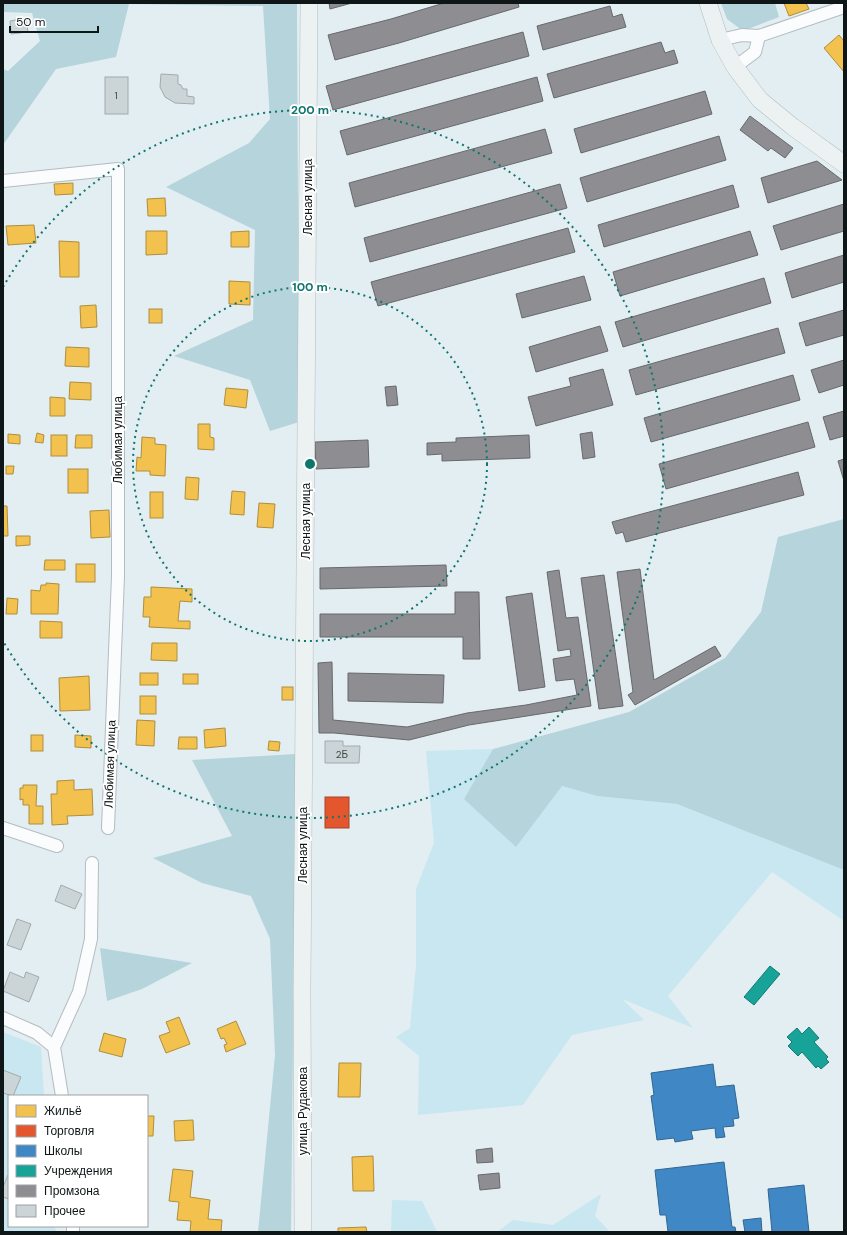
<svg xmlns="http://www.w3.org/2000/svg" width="847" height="1235" viewBox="0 0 847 1235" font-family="'DM Sans',sans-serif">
<rect width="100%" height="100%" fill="#e3eef2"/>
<!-- green -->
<g fill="#c8e7f0">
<polygon points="493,749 464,799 562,786 597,796 677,804 844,870 844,921 772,872 668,996 693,1028 622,999 644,1020 572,1035 523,1105 418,1115 419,1056 396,1037 410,1028 416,965 416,889 434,843 426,751"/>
<polygon points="3,1032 41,1047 44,1096 9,1096 9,1226 55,1226 56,1232 3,1232"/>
<polygon points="601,1194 595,1216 610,1232 497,1232 513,1220 553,1225"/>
<polygon points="392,1200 422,1201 437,1232 391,1232"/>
</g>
<!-- forest -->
<g fill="#b5d4dc">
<polygon points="3,3 297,3 299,422 270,431 250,380 174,356 253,320 255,230 166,187 249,143 270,119 263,6 129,4 116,57 56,69 3,145 3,69 8,71 40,41 32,13 3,12"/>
<polygon points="721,3 775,3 779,17 743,31 727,19"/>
<polygon points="844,519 844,870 677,804 597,796 562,786 516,847 464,799 493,749 629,712 725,658 761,612 778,537"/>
<polygon points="296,754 291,1232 258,1232 275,1055 270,939 251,896 202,883 153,858 232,836 192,760"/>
<polygon points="100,948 192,963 142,989 107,1001"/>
</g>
<!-- homes -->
<g fill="#f2c14e" stroke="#ae8e3e">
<polygon points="784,3 806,3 809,9 789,16"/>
<polygon points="839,35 844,41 844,72 824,48"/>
<polygon points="73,183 73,194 55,195 54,184"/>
<polygon points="165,198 166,216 148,216 147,199"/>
<polygon points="34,225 36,243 8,245 6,226"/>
<polygon points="146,231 167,231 167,254 146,255"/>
<polygon points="249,231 249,247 231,247 231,232"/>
<polygon points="59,241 79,242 79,277 60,277"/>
<polygon points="229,281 250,282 250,305 229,304"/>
<polygon points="96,305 97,327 81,328 80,306"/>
<rect x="149" y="309" width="13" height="14"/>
<polygon points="66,347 89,348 89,367 65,366"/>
<polygon points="70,382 91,383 91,400 69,399"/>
<polygon points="226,388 248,390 246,408 224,405"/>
<polygon points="50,397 65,398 65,416 50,416"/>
<polygon points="198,424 210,424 210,437 214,438 214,450 198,449"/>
<polygon points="37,433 44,435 43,443 35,442"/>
<polygon points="8,434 20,435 20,444 8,443"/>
<rect x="51" y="435" width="16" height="21"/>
<polygon points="76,435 92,435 92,448 75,448"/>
<polygon points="142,437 155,438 155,444 166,445 165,476 150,475 150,471 136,471 137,457 141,458"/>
<polygon points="6,466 14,466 13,474 6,474"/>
<rect x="68" y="469" width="20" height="24"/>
<polygon points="186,477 199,478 198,500 185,499"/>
<polygon points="232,491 245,492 244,515 230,514"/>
<rect x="150" y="492" width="13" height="26"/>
<polygon points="259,503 275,504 273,528 257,527"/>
<polygon points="3,506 7,506 8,536 3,536"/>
<polygon points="109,510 110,537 91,538 90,511"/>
<polygon points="16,536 30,536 30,545 16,546"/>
<polygon points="45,560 65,560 65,570 44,570"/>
<rect x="76" y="564" width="19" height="18"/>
<polygon points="46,583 59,584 58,614 31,614 31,590 40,591 41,585 46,585"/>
<polygon points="151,587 192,589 192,602 180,601 178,621 190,621 190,629 149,627 150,617 143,617 144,597 151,597"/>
<polygon points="7,598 18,599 17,614 6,614"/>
<polygon points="40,621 62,622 62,638 40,638"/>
<polygon points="152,643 177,643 177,661 151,660"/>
<rect x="140" y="673" width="18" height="12"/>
<rect x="183" y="674" width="15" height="10"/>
<polygon points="89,676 90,710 60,711 59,678"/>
<rect x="282" y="687" width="11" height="13"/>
<rect x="140" y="696" width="16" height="18"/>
<polygon points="137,720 155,721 154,746 136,745"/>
<polygon points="225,728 226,746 205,748 204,730"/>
<rect x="31" y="735" width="12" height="16"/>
<polygon points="75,735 91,736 91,748 75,747"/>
<polygon points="179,737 197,737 197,749 178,749"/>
<polygon points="269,741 280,742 279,751 268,750"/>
<polygon points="74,780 74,790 92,789 93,815 67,816 68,824 52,825 51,794 57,794 57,781"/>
<polygon points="23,785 37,785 36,806 43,806 43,824 29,824 29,805 23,805 23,799 20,800 20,788 23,788"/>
<polygon points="179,1017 190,1044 166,1053 159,1036 170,1032 166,1022"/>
<polygon points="236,1021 246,1044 226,1052 224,1045 227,1044 224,1038 221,1039 217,1029"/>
<polygon points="104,1033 126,1039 122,1057 99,1051"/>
<polygon points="339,1063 361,1063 360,1097 338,1097"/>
<polygon points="147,1116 154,1116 153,1136 147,1136"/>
<polygon points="193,1120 194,1140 175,1141 174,1121"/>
<polygon points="373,1156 374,1191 353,1191 352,1157"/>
<polygon points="173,1169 193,1171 190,1197 210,1200 208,1219 222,1220 221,1232 190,1232 191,1221 177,1220 179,1202 169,1201"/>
<polygon points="366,1227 367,1232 338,1232 338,1228"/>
</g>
<!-- shops -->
<rect fill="#e4572e" stroke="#a44427" x="325" y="797" width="24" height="31"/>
<!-- schools -->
<g fill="#3f88c5" stroke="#316691">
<polygon points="713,1064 716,1087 734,1085 739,1118 733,1119 734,1126 723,1127 725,1137 716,1138 715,1128 691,1131 693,1139 675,1142 674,1138 657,1140 651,1096 654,1095 651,1073"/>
<polygon points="724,1162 732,1227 735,1227 736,1232 668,1232 666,1215 660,1215 655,1170"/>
<polygon points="804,1185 809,1232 772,1232 768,1189"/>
<polygon points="761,1218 762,1232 745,1232 743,1220"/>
</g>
<!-- public -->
<g fill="#17a398" stroke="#157972">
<polygon points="770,966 780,974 754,1005 744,997"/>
<polygon points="809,1027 819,1038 814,1042 828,1057 826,1059 829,1062 821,1069 818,1066 816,1068 802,1052 798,1056 788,1046 792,1042 787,1037 797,1028 802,1034"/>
</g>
<!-- industry -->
<g fill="#8d8d92" stroke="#67696d">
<polygon points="329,3 352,3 330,9"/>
<polygon points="444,3 518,3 519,7 399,43 335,60 328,35 391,19"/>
<polygon points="610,6 613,17 622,14 626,27 543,50 537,26"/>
<polygon points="523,32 529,56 333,110 326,86"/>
<polygon points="661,42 665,53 674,50 678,63 554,98 547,74"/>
<polygon points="537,77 543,101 347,155 340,131"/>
<polygon points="705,91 712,114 581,153 574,129"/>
<polygon points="750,116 793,148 785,158 771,148 768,151 740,130"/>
<polygon points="545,129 552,153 355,207 349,183"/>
<polygon points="719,136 726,160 587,202 580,178"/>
<polygon points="817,161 842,180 768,203 761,178"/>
<polygon points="560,184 567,208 370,262 364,238"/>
<polygon points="733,185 739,207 604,247 598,225"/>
<polygon points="844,204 844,231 781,250 773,226"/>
<polygon points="568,228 575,252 378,306 371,282"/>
<polygon points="750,231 758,255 620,296 613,272"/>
<polygon points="844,255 844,282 792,298 785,273"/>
<polygon points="584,276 591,300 522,318 516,294"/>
<polygon points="764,278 771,303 623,347 615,322"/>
<polygon points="844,310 844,335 806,346 799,323"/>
<polygon points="600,326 608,351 536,372 529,347"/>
<polygon points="778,328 785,353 636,395 629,370"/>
<polygon points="844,360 844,385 819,393 811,370"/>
<polygon points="603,369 613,405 536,426 528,397 571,386 569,378"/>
<polygon points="793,375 800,400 651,442 644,418"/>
<polygon points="396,386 398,405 387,406 385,387"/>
<polygon points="844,411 844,436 830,440 823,417"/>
<polygon points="808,422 815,447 666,489 659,464"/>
<polygon points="592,432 595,457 583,459 580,434"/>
<polygon points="529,435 530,458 442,461 442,454 427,455 427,443 456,442 456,438"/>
<polygon points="368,440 369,467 316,469 315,442"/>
<polygon points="844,459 844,481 838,461"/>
<polygon points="798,472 804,495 626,542 623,532 616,534 612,522"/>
<polygon points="446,565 447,586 320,589 320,568"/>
<polygon points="640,569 654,680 715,646 721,656 635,705 628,695 633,692 617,572"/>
<polygon points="559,570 566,618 578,617 591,706 469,725 409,740 334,733 319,733 318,663 332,662 333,720 407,727 467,713 526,705 577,695 574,679 556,681 553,659 571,656 570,649 558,651 547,572"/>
<polygon points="604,575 623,706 599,709 581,578"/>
<polygon points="455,592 479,592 480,659 463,659 463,637 320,637 320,614 455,614"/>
<polygon points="532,593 545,687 519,691 506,597"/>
<polygon points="348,673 444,675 443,703 348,701"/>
<polygon points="492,1148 493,1162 477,1163 476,1150"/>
<polygon points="499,1173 500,1188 480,1190 478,1175"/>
</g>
<!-- building -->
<g fill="#cbd4d7" stroke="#a2aaad">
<polygon points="26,18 28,32 11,34 10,21"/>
<polygon points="161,74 178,75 178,84 181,85 183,89 187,89 187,96 194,97 194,104 175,103 165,97 160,87"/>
<rect x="105" y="77" width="23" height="37"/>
<polygon points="325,741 343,741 343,746 360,746 359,763 325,763"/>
<polygon points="61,885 82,894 75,909 55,901"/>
<polygon points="17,919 31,924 21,950 7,945"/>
<polygon points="10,972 24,978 26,972 39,977 29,1002 3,991"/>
<polygon points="3,1070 21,1077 13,1096 3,1093"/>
<polygon points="8,1175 9,1175 9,1199 3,1197 3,1187"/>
</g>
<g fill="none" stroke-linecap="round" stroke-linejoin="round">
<!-- street casing -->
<g stroke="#b4bcbf" stroke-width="14">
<g id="street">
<polyline points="720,40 742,35 759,36 844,7"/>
<polyline points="735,67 755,52 759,36"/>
<polyline points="3,181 118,169 118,576 108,828"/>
<polyline points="3,828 57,846"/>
<polyline points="3,1018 37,1033 54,1047"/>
<polyline points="62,1096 54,1047 79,992 91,939 92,863"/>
<polyline points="73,1226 73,1232"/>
</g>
</g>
<!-- secondary casing -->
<g stroke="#b4bcbf" stroke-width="18">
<g id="secondary">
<polyline points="708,3 720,40 735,67 760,100 793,127 844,164"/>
<polyline points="303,1232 302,990 309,3"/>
</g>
</g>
<!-- street -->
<use href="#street" stroke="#fbfcfd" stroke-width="12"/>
<!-- secondary -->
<use href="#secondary" stroke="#ecf1f2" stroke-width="17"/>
</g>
<!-- distance rings -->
<g fill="none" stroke="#0f766e" stroke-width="2" stroke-dasharray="2 4">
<circle cx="310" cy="464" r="177"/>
<path d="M3 287A354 354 0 1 1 3 641"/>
</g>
<g text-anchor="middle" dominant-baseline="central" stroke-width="4" stroke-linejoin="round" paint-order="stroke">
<!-- number labels -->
<g font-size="10" fill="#3e4648">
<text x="116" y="95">1</text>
<text x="342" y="754">2Б</text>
</g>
<!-- street labels -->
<g font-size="12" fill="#0f1618" stroke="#fff">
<text transform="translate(308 197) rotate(-90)">Лесная улица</text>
<text transform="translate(118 440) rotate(-90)">Любимая улица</text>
<text transform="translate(306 521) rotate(-90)">Лесная улица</text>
<text transform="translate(110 764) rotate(-88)">Любимая улица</text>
<text transform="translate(303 845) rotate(-90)">Лесная улица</text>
<text transform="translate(303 1111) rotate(-90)">улица Рудакова</text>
</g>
</g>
<circle cx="310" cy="464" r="6" fill="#0f766e" stroke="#fff" stroke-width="2"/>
<g font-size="12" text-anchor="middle" font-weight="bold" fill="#0f766e" stroke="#fff" stroke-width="4" stroke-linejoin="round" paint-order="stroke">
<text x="310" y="114">200 m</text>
<text x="310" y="291">100 m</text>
</g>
<!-- border -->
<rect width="847" height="1235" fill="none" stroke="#0f1618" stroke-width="8"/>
<!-- legend -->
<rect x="8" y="1095" width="140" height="132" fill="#ffffff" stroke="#9fa2a3"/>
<rect x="16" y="1105" width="20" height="12" fill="#f2c14e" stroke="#9fa2a3"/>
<text x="44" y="1115" font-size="12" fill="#0f1618">Жильё</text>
<rect x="16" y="1125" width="20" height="12" fill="#e4572e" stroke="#9fa2a3"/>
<text x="44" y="1135" font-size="12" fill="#0f1618">Торговля</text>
<rect x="16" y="1145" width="20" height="12" fill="#3f88c5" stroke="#9fa2a3"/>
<text x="44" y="1155" font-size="12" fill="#0f1618">Школы</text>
<rect x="16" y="1165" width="20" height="12" fill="#17a398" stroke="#9fa2a3"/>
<text x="44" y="1175" font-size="12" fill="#0f1618">Учреждения</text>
<rect x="16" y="1185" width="20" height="12" fill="#8d8d92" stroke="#9fa2a3"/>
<text x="44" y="1195" font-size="12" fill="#0f1618">Промзона</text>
<rect x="16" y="1205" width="20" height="12" fill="#cbd4d7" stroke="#9fa2a3"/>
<text x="44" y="1215" font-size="12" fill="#0f1618">Прочее</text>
<!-- scale -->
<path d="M10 26v6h88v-6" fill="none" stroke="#0f1618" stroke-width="2"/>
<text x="16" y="26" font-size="12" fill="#0f1618" stroke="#ffffff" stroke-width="3" paint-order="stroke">50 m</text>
</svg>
